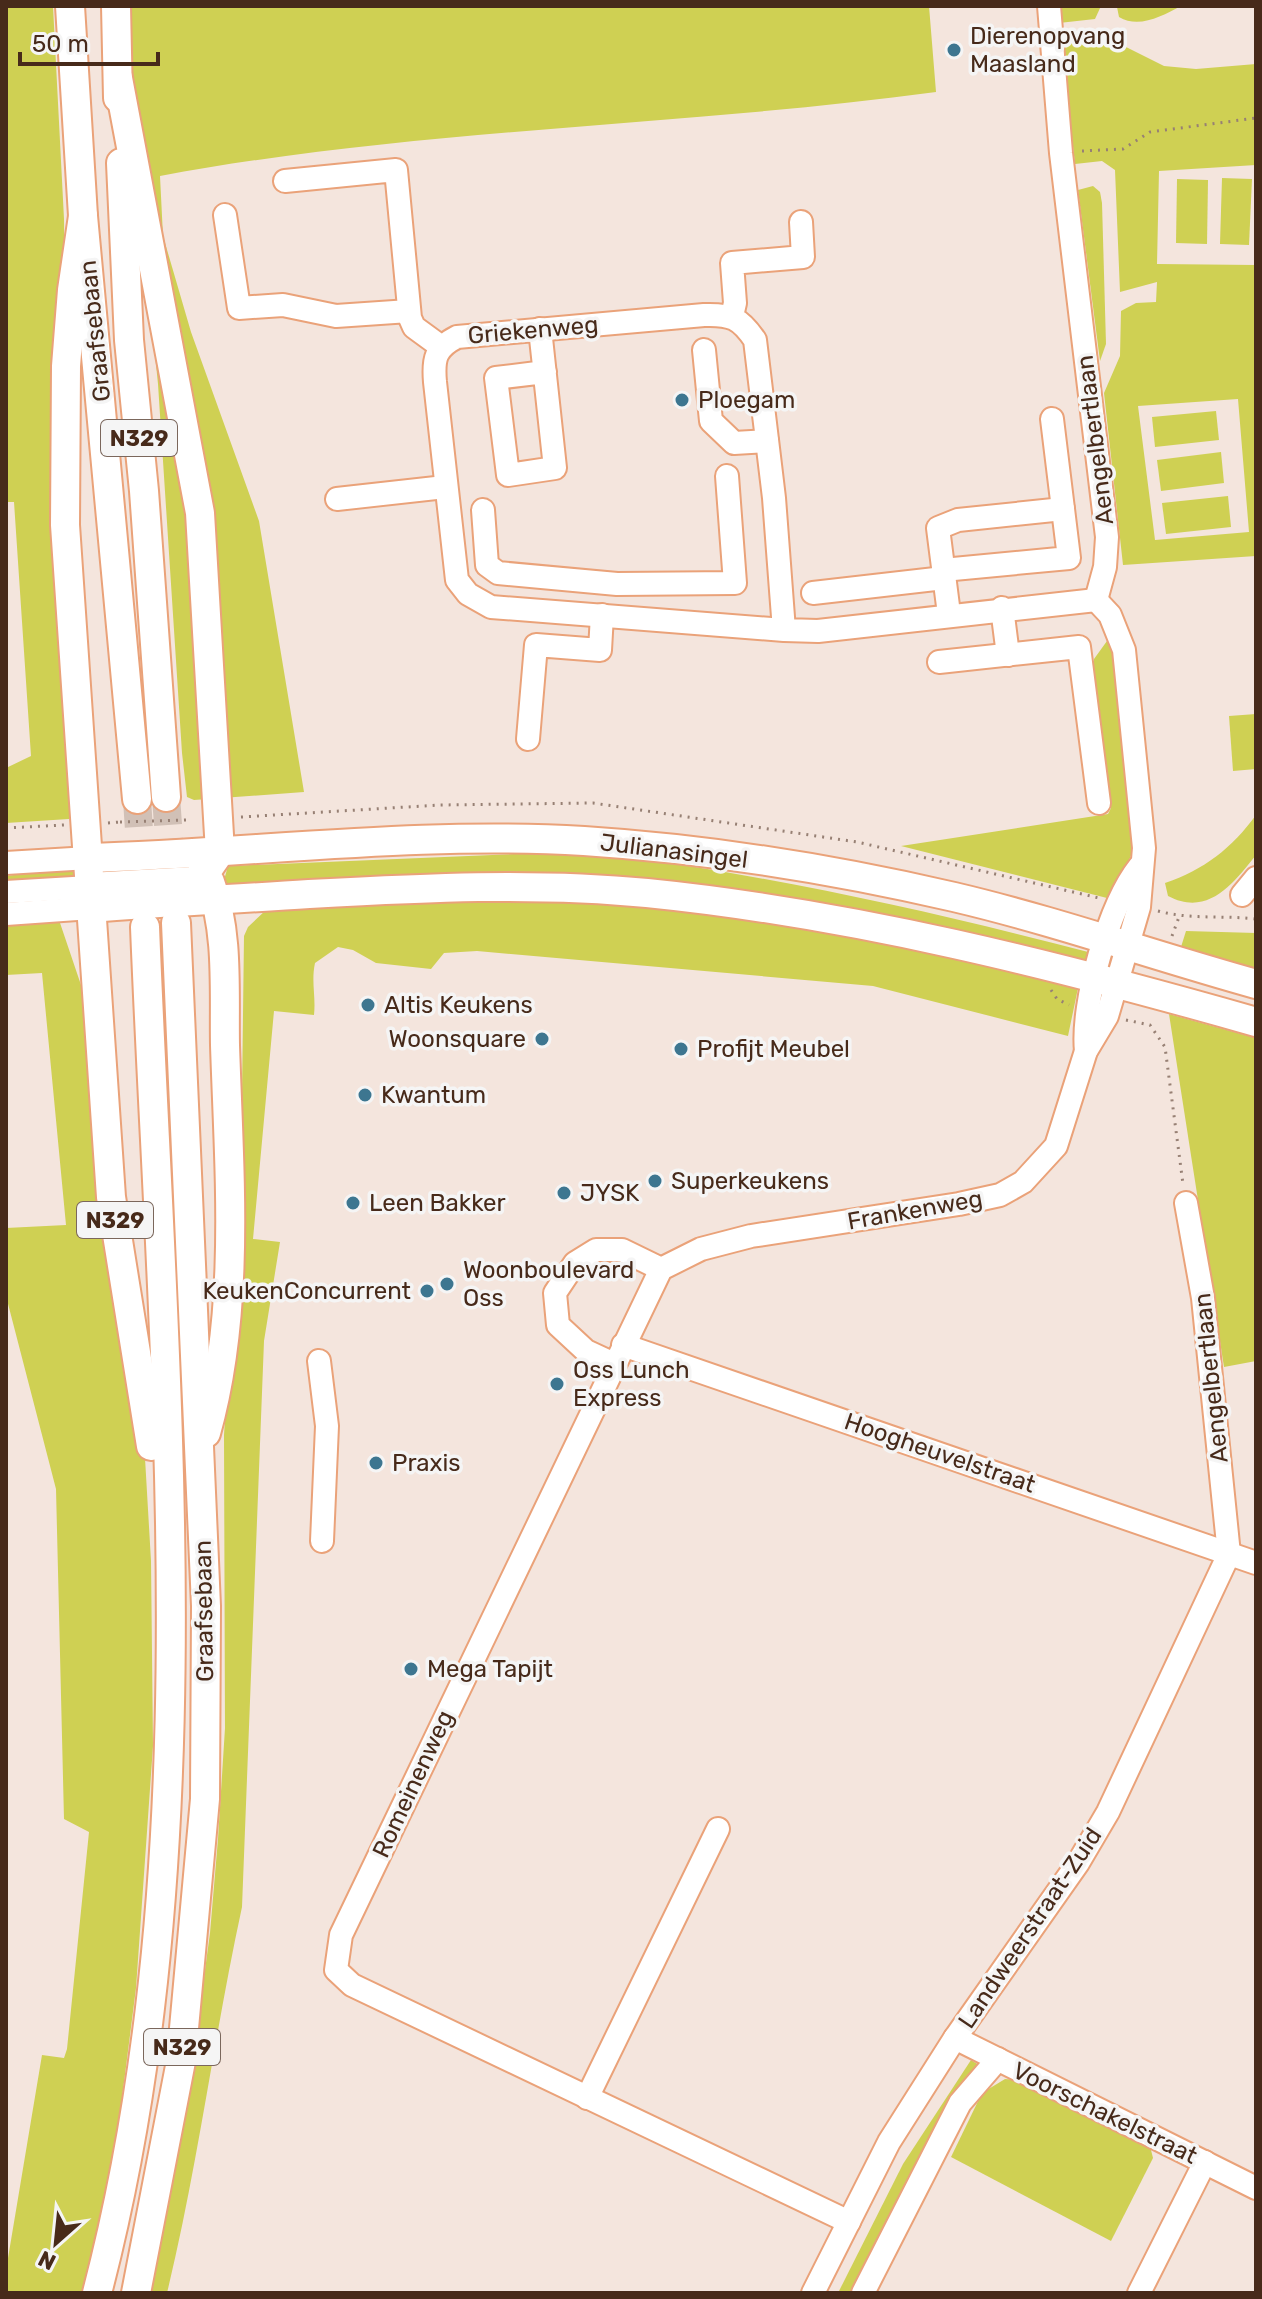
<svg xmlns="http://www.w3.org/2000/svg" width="1262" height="2299" viewBox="0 0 1262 2299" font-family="Rubik,sans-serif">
<rect width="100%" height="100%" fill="#f4e5dd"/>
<!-- green -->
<g fill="#cfd053" fill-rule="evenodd">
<polygon points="6,6 53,6 64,219 70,810 69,819 6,823 6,768 31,756 14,502 6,502"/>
<path d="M 129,6 L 929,6 L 936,92 C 678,127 416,128 160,176 L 163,236 L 191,332 L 259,521 L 304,792 L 194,800 L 187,797 L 182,753 L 158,384 L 132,126 Z"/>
<polygon points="1058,6 1101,6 1095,19 1059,23"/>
<path d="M 1181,6 C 1162,16 1139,29 1119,17 L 1117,7 Z"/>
<path d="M 1104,36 L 1164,66 L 1196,69 L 1256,64 L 1256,165 L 1159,171 L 1157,264 L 1256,265 L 1256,556 L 1123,565 L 1104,393 L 1120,356 L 1121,311 L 1136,303 L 1156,302 L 1157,282 L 1120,292 L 1115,170 L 1102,161 L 1075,164 L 1061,39 ZM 1238,399 L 1249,532 L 1155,540 L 1138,406 Z"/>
<polygon points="1222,178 1252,179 1249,245 1220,244"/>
<polygon points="1177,179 1208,180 1207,244 1176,243"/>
<polygon points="1093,186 1100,192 1102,203 1106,344 1100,361 1078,190"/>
<polygon points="1216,411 1219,440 1155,447 1152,417"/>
<polygon points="1221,452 1224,483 1161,491 1157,460"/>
<polygon points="1228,496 1231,527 1166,534 1162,503"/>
<polygon points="1107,641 1116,657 1134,848 1114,897 1107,898 901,846 1108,814 1111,808 1094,669 1094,659"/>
<polygon points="1256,714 1256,769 1233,771 1229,716"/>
<path d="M 1256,815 L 1256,855 C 1233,884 1208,917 1168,896 L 1165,883 C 1204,870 1232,848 1256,815 Z"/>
<path d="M 585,851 C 757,873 924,909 1092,953 L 1088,967 L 913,920 L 785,901 L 222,887 L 228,866 Z"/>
<polygon points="82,866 84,876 6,882 6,876"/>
<path d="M 524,897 L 693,908 L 957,957 L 1078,988 L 1068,1036 L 873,986 L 477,951 L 444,953 L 431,969 L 376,963 L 353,950 L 338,947 L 315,963 C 311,982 316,996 314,1015 L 274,1011 L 253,1239 L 280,1242 L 264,1341 L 242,1907 C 214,2036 198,2165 167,2293 L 149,2293 L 185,2118 L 210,1933 L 218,1839 L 225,1728 L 224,1435 L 241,1174 L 244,936 L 248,927 L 266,910 Z"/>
<polygon points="58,917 81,985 94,1051 145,1458 151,1561 153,1746 136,1988 115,2153 85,2293 6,2293 6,2270 42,2055 64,2058 67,2049 89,1832 64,1819 56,1489 6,1296 6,1228 66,1225 42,973 6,975 6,921"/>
<polygon points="1186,931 1256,933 1256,970 1181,947"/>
<polygon points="1169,1014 1256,1038 1256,1361 1224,1367"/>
<polygon points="971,2060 982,2067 858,2293 838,2293 903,2164"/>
<polygon points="1005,2079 1018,2080 1150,2146 1153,2158 1111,2241 951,2157 982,2093"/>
</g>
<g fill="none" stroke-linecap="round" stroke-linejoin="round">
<!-- major-tunnel -->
<g stroke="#d1c0b6" stroke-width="28" stroke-dasharray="28 14" stroke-linecap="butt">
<polyline points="166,797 172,879"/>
<polyline points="137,799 142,878"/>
</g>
<!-- minor casing -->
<g stroke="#eaa279" stroke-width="26">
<g id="minor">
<polyline points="1049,6 1061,153 1107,537 1105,567 1096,600"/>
<polyline points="285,181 396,170 410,318 414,327 440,346"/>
<polyline points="225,215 239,308 283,305 336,316 409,311"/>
<polyline points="732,316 735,303 732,263 803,257 801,222"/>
<polyline points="540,329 555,468 508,475 496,378 545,372"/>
<polyline points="704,350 711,421 734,443 767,441"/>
<polyline points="337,499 445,487"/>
<polyline points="483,510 487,565 498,573 617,584 735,583 727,476"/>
<polyline points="943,570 1069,558 1052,419"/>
<polyline points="813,593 944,578"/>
<polyline points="1002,608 1008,655"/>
<polyline points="949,614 938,528 958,520 1063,509"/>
<path d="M 784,630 L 774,498 L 755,340 C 740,318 731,314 704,315 L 457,337 C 435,348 433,359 435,382 L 457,580 L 468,594 L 491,607 L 784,630 L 818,631 L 1096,600"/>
<polyline points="939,662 1079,647 1099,803"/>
<polyline points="528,739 536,645 600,650 602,615"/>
<polyline points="6,863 89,858"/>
<polyline points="6,892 90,887"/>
<polyline points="1242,895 1256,878"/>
<polyline points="6,914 91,908"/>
<path d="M 1086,1051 C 1081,1004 1109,905 1139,867"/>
<polyline points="623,1345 1256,1563"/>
<polyline points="319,1361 327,1426 322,1541"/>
<polyline points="614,1364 586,1351 558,1325 555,1293 575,1263 596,1250 622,1250 661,1269"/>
<polyline points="955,2038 1256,2188"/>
<polyline points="587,2098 718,1829"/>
<polyline points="849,2222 352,1985 336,1970 341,1935 661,1269 701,1249 751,1236 959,1204 1000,1195 1023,1182 1056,1146 1086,1051 1107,1016 1127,948 1139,907 1144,848 1124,650 1110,615 1096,600"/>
<polyline points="813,2293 889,2142 955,2038 1078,1863 1108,1812 1229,1554 1203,1298 1186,1203"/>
<polyline points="863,2293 960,2103 998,2059"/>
<polyline points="1139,2293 1205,2162"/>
</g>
</g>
<!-- major casing -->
<g stroke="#eaa279" stroke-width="32">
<g id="major">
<polyline points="70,6 83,216 137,799"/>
<polyline points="116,6 118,98"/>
<polyline points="121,163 129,340 144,491 166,797"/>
<polyline points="83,216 72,290 66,366 65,525 111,1197 151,1446"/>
<path d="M 89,858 C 254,853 419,831 584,841 C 707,849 833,869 954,897 C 1056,921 1155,956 1256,984"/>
<polyline points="90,887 194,881 206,872 220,852 200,513 118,78"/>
<path d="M 91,908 C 164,902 236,899 309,894 C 421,888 535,882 647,893 C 855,914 1056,965 1256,1022"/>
<path d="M 206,1433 C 241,1310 229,1172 225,1045 C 224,992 229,932 210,882"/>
<path d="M 97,2293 C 212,1853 163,1376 145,927"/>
<polyline points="136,2293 181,2061 205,1799 206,1606 176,923"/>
</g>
</g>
<!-- path -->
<g stroke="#978074" stroke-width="3" stroke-dasharray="2 6" stroke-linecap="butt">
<polyline points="1082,151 1123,149 1150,132 1256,118"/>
<polyline points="241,817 440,805 593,803 857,842 1099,898"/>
<polyline points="108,823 120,822"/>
<polyline points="6,828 64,825"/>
<path d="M 1158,911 C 1191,920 1222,915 1256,919"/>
<polyline points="1172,936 1179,917"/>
<polyline points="1051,990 1057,999 1069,1005"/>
<polyline points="1126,1020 1150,1025 1165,1047 1183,1184"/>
</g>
<!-- minor -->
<use href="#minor" stroke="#fff" stroke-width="22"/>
<!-- major -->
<use href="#major" stroke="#fff" stroke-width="28"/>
<!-- path-bridge -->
<polyline stroke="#978074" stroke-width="3" stroke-dasharray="2 6" stroke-linecap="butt" points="120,822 187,820"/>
</g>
<!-- markers -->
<g fill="#3d7690" stroke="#f5f5f5" stroke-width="3">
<circle cx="954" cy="50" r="8"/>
<circle cx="682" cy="400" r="8"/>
<circle cx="368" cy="1005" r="8"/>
<circle cx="542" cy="1039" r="8"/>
<circle cx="681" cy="1049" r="8"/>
<circle cx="365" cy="1095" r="8"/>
<circle cx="655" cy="1181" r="8"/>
<circle cx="564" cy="1193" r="8"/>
<circle cx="353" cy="1203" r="8"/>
<circle cx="447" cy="1284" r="8"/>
<circle cx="427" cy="1291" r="8"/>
<circle cx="557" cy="1384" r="8"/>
<circle cx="376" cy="1463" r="8"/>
<circle cx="411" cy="1669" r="8"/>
</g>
<g text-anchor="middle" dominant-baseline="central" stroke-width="7" stroke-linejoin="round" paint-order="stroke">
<!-- shield labels -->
<g fill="#f5f5f5" stroke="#7b675c" stroke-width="2">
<rect x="101" y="420" width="76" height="36" rx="6"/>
<rect x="77" y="1202" width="76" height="36" rx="6"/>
<rect x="144" y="2029" width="76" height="36" rx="6"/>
</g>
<g font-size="22" font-weight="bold" fill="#472a1a">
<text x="139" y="438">N329</text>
<text x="115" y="1220">N329</text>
<text x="182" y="2047">N329</text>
</g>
<!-- poi labels -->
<g font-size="24" fill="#472a1a" stroke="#f5f5f5" text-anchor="start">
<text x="970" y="36">Dierenopvang<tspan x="970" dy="28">Maasland</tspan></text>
<text x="698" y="400">Ploegam</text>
<text x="384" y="1005">Altis Keukens</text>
<text x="526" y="1039" text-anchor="end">Woonsquare</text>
<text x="697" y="1049">Profijt Meubel</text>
<text x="381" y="1095">Kwantum</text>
<text x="671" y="1181">Superkeukens</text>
<text x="580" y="1193">JYSK</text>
<text x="369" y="1203">Leen Bakker</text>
<text x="463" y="1270">Woonboulevard<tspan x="463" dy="28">Oss</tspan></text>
<text x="411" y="1291" text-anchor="end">KeukenConcurrent</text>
<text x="573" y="1370">Oss Lunch<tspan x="573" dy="28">Express</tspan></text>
<text x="392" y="1463">Praxis</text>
<text x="427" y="1669">Mega Tapijt</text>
</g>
<!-- street labels -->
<g font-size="24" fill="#472a1a" stroke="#f5f5f5">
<text transform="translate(533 330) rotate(-5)">Griekenweg</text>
<text transform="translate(95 331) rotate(-96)">Graafsebaan</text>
<text transform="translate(1095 440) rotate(-97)">Aengelbertlaan</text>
<text transform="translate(674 851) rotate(7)">Julianasingel</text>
<text transform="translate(915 1210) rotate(-10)">Frankenweg</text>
<text transform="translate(1211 1378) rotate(-96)">Aengelbertlaan</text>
<text transform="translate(940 1453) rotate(19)">Hoogheuvelstraat</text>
<text transform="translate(204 1611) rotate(-91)">Graafsebaan</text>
<text transform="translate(413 1784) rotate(-65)">Romeinenweg</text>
<text transform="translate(1030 1928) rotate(-56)">Landweerstraat-Zuid</text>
<text transform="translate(1105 2113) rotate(26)">Voorschakelstraat</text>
</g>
</g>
<!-- border -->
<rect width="1262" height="2299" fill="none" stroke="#472a1a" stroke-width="16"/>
<!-- north arrow -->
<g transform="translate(56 2243) rotate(207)" stroke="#f5f5f5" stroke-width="6" paint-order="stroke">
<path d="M0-6L14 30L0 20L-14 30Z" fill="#472a1a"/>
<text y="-12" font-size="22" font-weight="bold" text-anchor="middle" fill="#472a1a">N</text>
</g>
<!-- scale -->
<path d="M20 52v12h138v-12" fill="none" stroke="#472a1a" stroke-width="4"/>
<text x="32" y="52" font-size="24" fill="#472a1a" stroke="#f5f5f5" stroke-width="6" paint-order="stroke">50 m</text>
</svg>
